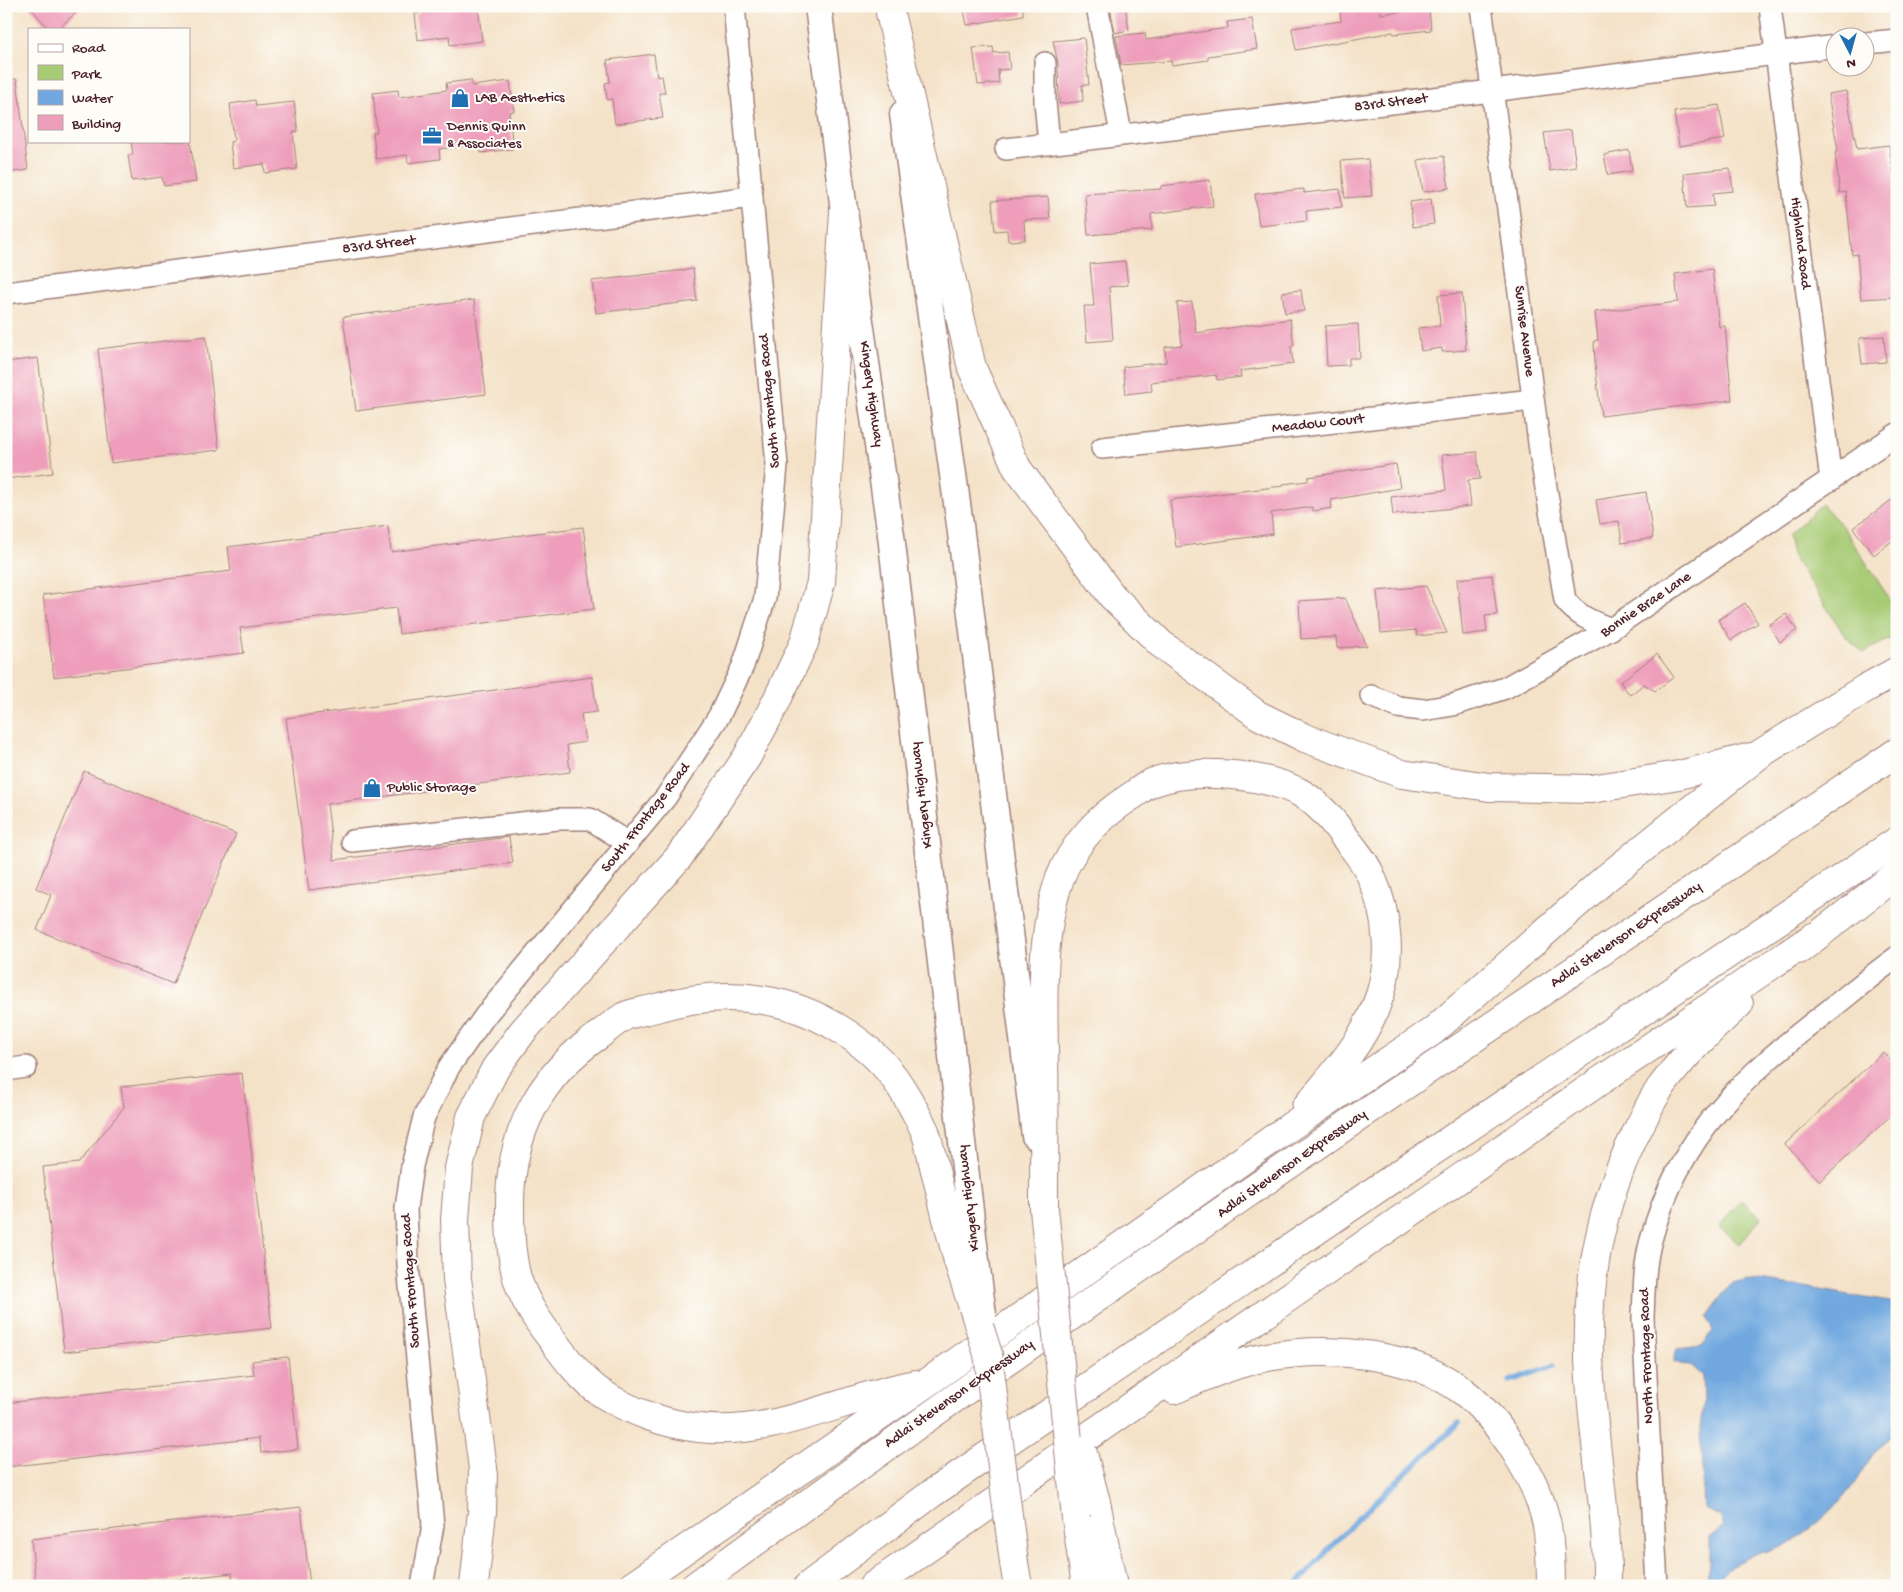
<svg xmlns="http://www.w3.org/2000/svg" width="1903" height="1592" viewBox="0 0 1903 1592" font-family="'Gochi Hand',sans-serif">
<rect width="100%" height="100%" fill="#fdfcf7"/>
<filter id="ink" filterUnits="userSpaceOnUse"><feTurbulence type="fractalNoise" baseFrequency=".02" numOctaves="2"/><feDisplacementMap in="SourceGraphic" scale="10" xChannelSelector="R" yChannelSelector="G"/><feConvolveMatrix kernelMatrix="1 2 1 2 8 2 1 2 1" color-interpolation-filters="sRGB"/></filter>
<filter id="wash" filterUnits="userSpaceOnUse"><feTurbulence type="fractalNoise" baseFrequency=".0096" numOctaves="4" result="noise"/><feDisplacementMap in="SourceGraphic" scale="20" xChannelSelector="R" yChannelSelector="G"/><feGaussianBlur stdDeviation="1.12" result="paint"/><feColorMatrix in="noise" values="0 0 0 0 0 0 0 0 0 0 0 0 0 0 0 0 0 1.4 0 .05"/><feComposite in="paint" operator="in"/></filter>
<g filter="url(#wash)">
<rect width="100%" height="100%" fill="#f4e2c8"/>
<!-- green -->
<g fill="#a7cb74" stroke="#787550">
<polygon points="1822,504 1843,527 1896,609 1897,635 1863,653 1846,637 1792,555 1788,535"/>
<polygon points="1741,1200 1761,1218 1739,1244 1719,1226"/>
</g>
<!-- water -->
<path fill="#70a8df" stroke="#5d6485" d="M 1748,1279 C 1798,1284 1847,1296 1897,1303 L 1897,1434 C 1878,1439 1862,1473 1851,1488 C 1835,1509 1814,1528 1791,1542 C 1763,1559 1732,1552 1715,1586 L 1705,1586 L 1710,1565 L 1710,1537 L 1724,1526 L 1720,1516 L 1704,1509 L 1700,1428 L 1704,1400 L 1703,1376 L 1693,1367 L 1674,1362 L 1677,1349 L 1702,1346 L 1713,1332 L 1707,1317 L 1732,1283 Z"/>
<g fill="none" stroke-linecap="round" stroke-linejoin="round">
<!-- stream -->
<g stroke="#70a8df" stroke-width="5.5">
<polyline points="1510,1381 1553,1366"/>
<polyline points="1295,1586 1356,1520 1459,1423"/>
</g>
</g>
<g id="blocks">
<!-- building -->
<g fill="#ee9ebb">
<polygon points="29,6 83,6 58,29 49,29"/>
<polygon points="418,6 478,6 482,41 450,45 449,36 418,40 415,14 419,13"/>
<polygon points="963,6 1023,6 1023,15 967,25"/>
<polygon points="1110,6 1125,6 1129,30 1115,33"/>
<polygon points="1373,6 1380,6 1381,14 1429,8 1431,30 1394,34 1393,32 1296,50 1292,28 1341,21 1340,12"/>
<polygon points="1252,19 1257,49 1208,56 1208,60 1172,65 1171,61 1121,65 1116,36 1145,33 1146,40 1228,28 1227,22"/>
<polygon points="1084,38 1089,85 1082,85 1083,101 1059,104 1058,63 1053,41"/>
<polygon points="993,47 994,53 1008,52 1010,69 998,70 999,83 978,85 973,48"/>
<polygon points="654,54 657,77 662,76 665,93 659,93 663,118 615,124 612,99 607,100 605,83 610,82 607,60"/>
<polygon points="17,79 28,170 6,173 6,80"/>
<polygon points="471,80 472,86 510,81 514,111 509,112 513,149 481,153 480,144 439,149 440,159 408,163 407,155 376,159 373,132 377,132 373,93 398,90 399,97 447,90 446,83"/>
<polygon points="1846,91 1857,149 1889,145 1897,196 1897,297 1861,299 1857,254 1852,255 1846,192 1840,193 1835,152 1838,151 1828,94"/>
<polygon points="255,100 256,106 294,102 298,131 293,132 297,169 265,173 264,164 233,168 230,142 234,141 230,104"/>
<polygon points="1719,105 1725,139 1679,146 1674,112"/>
<polygon points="1571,130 1576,167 1550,171 1544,133"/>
<polygon points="131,141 190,141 196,182 164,186 162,177 132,181 128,155 133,155"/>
<polygon points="1629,150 1632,171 1608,175 1604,155"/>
<polygon points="1444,156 1449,188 1423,192 1418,160"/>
<polygon points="1368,159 1372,196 1345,198 1341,161"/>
<polygon points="1730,168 1733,191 1713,193 1714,206 1687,208 1684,173"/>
<polygon points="1210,180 1213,206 1151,214 1152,230 1088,235 1085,194 1161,189 1161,186"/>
<polygon points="1304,189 1304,193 1340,189 1342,207 1306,211 1307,221 1259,226 1255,194"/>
<polygon points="1048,197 1050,219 1024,220 1025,240 1008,241 1007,230 995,231 992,201"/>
<polygon points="1431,199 1434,224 1413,227 1410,202"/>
<polygon points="1125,261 1128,285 1109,287 1113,340 1087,342 1084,306 1094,306 1090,264"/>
<polygon points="693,269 697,301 596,313 592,281"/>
<polygon points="1712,269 1719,327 1725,326 1732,400 1601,416 1595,364 1594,341 1598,340 1595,312 1678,302 1675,274"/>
<polygon points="1301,290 1304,311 1285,313 1282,292"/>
<polygon points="1462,293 1466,350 1442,352 1442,348 1421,351 1418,328 1440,326 1438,295"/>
<polygon points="474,300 486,394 356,411 343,317"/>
<polygon points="1192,302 1196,333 1290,319 1294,346 1291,346 1293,364 1240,371 1241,377 1217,380 1216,375 1151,382 1152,391 1126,394 1123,367 1166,362 1165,347 1182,345 1177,303"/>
<polygon points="1358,324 1360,358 1349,358 1349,365 1327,366 1325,326"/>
<polygon points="206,336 219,450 111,463 98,349"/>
<polygon points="1884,336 1886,362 1862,364 1859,338"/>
<polygon points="38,358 53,473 6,479 6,362"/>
<polygon points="1477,452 1480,479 1468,480 1471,506 1393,515 1391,497 1446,490 1442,455"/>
<polygon points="1396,464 1400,488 1331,500 1332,508 1313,511 1312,507 1271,513 1273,534 1176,547 1170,500 1283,486 1283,484 1308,481 1308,477"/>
<polygon points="1646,492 1653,538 1622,543 1619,521 1600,524 1596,500"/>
<polygon points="1897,496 1897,537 1874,555 1853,528"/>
<polygon points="388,526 391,552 583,527 594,609 399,634 396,608 240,628 244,653 54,677 43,595 231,571 228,547"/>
<polygon points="1492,575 1497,615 1485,616 1487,632 1463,635 1457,579"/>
<polygon points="1426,586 1447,633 1417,636 1416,630 1381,633 1377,591"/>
<polygon points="1345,598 1367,646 1337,648 1336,637 1301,639 1299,601"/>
<polygon points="1745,603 1758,623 1731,640 1718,620"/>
<polygon points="1786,614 1797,630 1780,642 1769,625"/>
<polygon points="1657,654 1674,677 1655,691 1644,684 1630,695 1620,682"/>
<polygon points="592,677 597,712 581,714 585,742 567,745 570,772 327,804 334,860 509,837 513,863 309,890 286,718"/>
<polygon points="84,771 236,834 173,984 37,930 51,895 36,888"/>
<polygon points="1883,1052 1897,1067 1897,1110 1820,1181 1785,1144"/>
<polygon points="242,1073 272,1328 64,1352 43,1167 79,1163 124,1107 121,1087"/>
<polygon points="288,1357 298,1449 261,1453 259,1438 6,1467 6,1403 254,1375 252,1361"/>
<polygon points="301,1507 310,1586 233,1586 232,1573 121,1586 36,1586 31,1539"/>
</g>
</g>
</g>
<g filter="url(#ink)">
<use href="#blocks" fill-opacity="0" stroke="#9f807a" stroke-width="1"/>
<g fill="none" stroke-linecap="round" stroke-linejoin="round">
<!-- minor casing -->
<g stroke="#9f807a" stroke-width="24">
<g id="minor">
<polyline points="1097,6 1121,134"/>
<path d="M 1481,6 L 1541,458 L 1565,600 C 1577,616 1593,622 1611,629"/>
<polyline points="1770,6 1831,480"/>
<polyline points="1866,43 1897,40"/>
<polyline points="1045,63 1045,102 1049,143"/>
<polyline points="1006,149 1492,91 1836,46"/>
<polyline points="6,293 752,197"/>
<polyline points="1102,448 1533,400"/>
<polyline points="1371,696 1398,707 1423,710 1453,705 1505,688 1611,629 1897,434"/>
<polyline points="352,841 558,819 590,819 628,843"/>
<polyline points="6,1070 26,1067"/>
<polyline points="422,1586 433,1525 408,1265 406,1208 412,1166 424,1117 449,1067 485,1016 666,797 719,716 743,666 765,598 777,465 734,6"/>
<path d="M 1657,1586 L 1643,1319 C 1644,1293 1644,1265 1651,1240 C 1679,1134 1745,1075 1828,1011 C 1851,993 1873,974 1897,957"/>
</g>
</g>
<!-- major casing -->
<g stroke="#9f807a" stroke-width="29">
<g id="major">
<polyline points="818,6 844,211 891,535 975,1253"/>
<polyline points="903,114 960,525 1035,1136"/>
</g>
</g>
<!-- highway casing -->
<g stroke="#9f807a" stroke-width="30">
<g id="highway">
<polyline points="890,13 972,368 1017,468 1112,596 1161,644 1258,715 1305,738 1402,774 1489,787 1591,789 1679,775 1751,757"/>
<polyline points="1799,950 1897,874"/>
<path d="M 1044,1209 C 1044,1156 1045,1103 1044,1050 C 1043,994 1041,931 1060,878 C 1074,842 1099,817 1130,797 C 1137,793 1144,786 1151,783 C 1191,767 1258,773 1297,791 C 1315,800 1331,818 1343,835 C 1353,848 1365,861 1371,876 C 1389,916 1393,965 1376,1006 C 1361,1045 1332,1076 1306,1107"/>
<path d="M 916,1384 C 844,1397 774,1437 699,1428 C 666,1424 631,1412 603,1394 C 584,1383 564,1356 551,1338 C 515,1293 510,1265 510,1208 C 509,1135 539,1076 599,1035 C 607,1029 616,1021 625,1016 C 634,1012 646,1011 656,1008 C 690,998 728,994 763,1000 C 815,1008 872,1042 900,1086 C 909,1100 918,1116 925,1131 C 930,1145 932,1160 936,1174 C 943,1203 950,1232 958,1261"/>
<path d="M 1174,1390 C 1200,1378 1239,1362 1267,1357 C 1329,1346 1412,1352 1464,1392 C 1501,1422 1537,1478 1547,1525 C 1550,1545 1551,1566 1551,1586"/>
<polyline points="1096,1502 1113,1586"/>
<polyline points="1076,1518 1086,1586"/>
<polyline points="1014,1563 1018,1586"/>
<polyline points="474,1586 482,1512 483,1468 457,1279 455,1220 459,1168 471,1117 495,1069 523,1031 679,857 747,757 774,706 804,643 821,582 844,211"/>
<polyline points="632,1586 928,1382 1291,1126 1433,1031 1605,879 1760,754 1866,688 1897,671"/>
<path d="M 695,1586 C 1087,1297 1493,1025 1897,752"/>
<polyline points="808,1586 931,1494 1396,1176 1897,841"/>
<polyline points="873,1586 1597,1083 1813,937"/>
<path d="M 1607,1586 C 1608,1516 1594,1448 1590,1378 C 1584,1290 1598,1208 1638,1129 C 1644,1118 1649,1106 1655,1096 C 1678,1061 1709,1031 1739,1004"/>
</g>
</g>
<!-- minor -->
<use href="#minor" stroke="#fff" stroke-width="21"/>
<!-- major -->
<use href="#major" stroke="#fff" stroke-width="26"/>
<!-- highway -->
<use href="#highway" stroke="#fff" stroke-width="28"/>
<!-- major-bridge casing -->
<g stroke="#9f807a" stroke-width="29" stroke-linecap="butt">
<polyline id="major-bridge" points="975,1253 983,1315"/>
</g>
<!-- highway-bridge casing -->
<g stroke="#9f807a" stroke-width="30" stroke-linecap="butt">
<g id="highway-bridge">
<polyline points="1044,1209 1076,1518"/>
<polyline points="958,1261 988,1354 1014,1563"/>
<polyline points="1082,1450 1096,1502"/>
</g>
</g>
<!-- major-bridge -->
<use href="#major-bridge" stroke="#fff" stroke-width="26"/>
<!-- highway-bridge -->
<use href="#highway-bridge" stroke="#fff" stroke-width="28"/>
</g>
</g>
<!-- icons -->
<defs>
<g id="shop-bare" transform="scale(1.5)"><path d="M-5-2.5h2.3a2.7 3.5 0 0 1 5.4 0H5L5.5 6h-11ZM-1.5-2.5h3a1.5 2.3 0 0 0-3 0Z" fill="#1f6fb2" stroke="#fdfcf7" stroke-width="2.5" paint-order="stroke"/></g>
<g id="office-bare" transform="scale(1.5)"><path d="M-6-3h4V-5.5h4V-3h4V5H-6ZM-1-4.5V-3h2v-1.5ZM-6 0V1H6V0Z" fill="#1f6fb2" stroke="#fdfcf7" stroke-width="2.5" paint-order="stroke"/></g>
</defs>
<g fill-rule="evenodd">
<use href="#shop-bare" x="460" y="98"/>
<use href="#office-bare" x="432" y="136"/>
<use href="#shop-bare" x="372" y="788"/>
</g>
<g text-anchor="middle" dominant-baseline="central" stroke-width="4" stroke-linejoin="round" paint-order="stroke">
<!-- poi labels -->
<g font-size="15" fill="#4a1f2b" stroke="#fdfcf7" text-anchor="start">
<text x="475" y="98">LAB Aesthetics</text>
<text x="447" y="127">Dennis Quinn<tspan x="447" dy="17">&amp; Associates</tspan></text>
<text x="387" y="788">Public Storage</text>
</g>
<!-- street labels -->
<g font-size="15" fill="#4a1f2b" stroke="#fdfcf7">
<text transform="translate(1391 103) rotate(-7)">83rd Street</text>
<text transform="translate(1800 243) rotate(83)">Highland Road</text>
<text transform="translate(379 245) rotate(-7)">83rd Street</text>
<text transform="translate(1524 331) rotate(83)">Sunrise Avenue</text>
<text transform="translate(871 394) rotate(82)">Kingery Highway</text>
<text transform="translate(770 401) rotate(-95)">South Frontage Road</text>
<text transform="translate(1318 424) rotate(-6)">Meadow Court</text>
<text transform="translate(1646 605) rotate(-34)">Bonnie Brae Lane</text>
<text transform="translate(922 795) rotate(-97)">Kingery Highway</text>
<text transform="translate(646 818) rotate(-52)">South Frontage Road</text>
<text transform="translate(1626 935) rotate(-34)">Adlai Stevenson Expressway</text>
<text transform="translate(1292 1164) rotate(-35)">Adlai Stevenson Expressway</text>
<text transform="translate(969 1198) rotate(-97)">Kingery Highway</text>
<text transform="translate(411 1281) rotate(-94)">South Frontage Road</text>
<text transform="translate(1647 1356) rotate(-92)">North Frontage Road</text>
<text transform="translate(959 1394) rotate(-35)">Adlai Stevenson Expressway</text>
</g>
</g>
<!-- margin -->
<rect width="1903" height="1592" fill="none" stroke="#fdfcf7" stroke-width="25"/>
<!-- legend -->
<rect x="28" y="28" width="162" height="115" fill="#fdfcf7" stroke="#b5a4a5"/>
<rect x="38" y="44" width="25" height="8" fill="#ffffff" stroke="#b5a4a5"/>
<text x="72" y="52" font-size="15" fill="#4a1f2b">Road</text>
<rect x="38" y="65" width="25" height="15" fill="#a7cb74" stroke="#b5a4a5"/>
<text x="72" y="78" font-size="15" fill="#4a1f2b">Park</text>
<rect x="38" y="90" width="25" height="15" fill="#70a8df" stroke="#b5a4a5"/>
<text x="72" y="102" font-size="15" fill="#4a1f2b">Water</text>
<rect x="38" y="115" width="25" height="15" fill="#ee9ebb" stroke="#b5a4a5"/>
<text x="72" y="128" font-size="15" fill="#4a1f2b">Building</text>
<!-- north arrow -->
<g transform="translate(1850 52) rotate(174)"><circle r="24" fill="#fdfcf7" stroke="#b5a4a5"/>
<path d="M0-4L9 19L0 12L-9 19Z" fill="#1f6fb2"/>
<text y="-8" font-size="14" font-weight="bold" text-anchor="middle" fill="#4a1f2b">N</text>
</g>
</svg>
